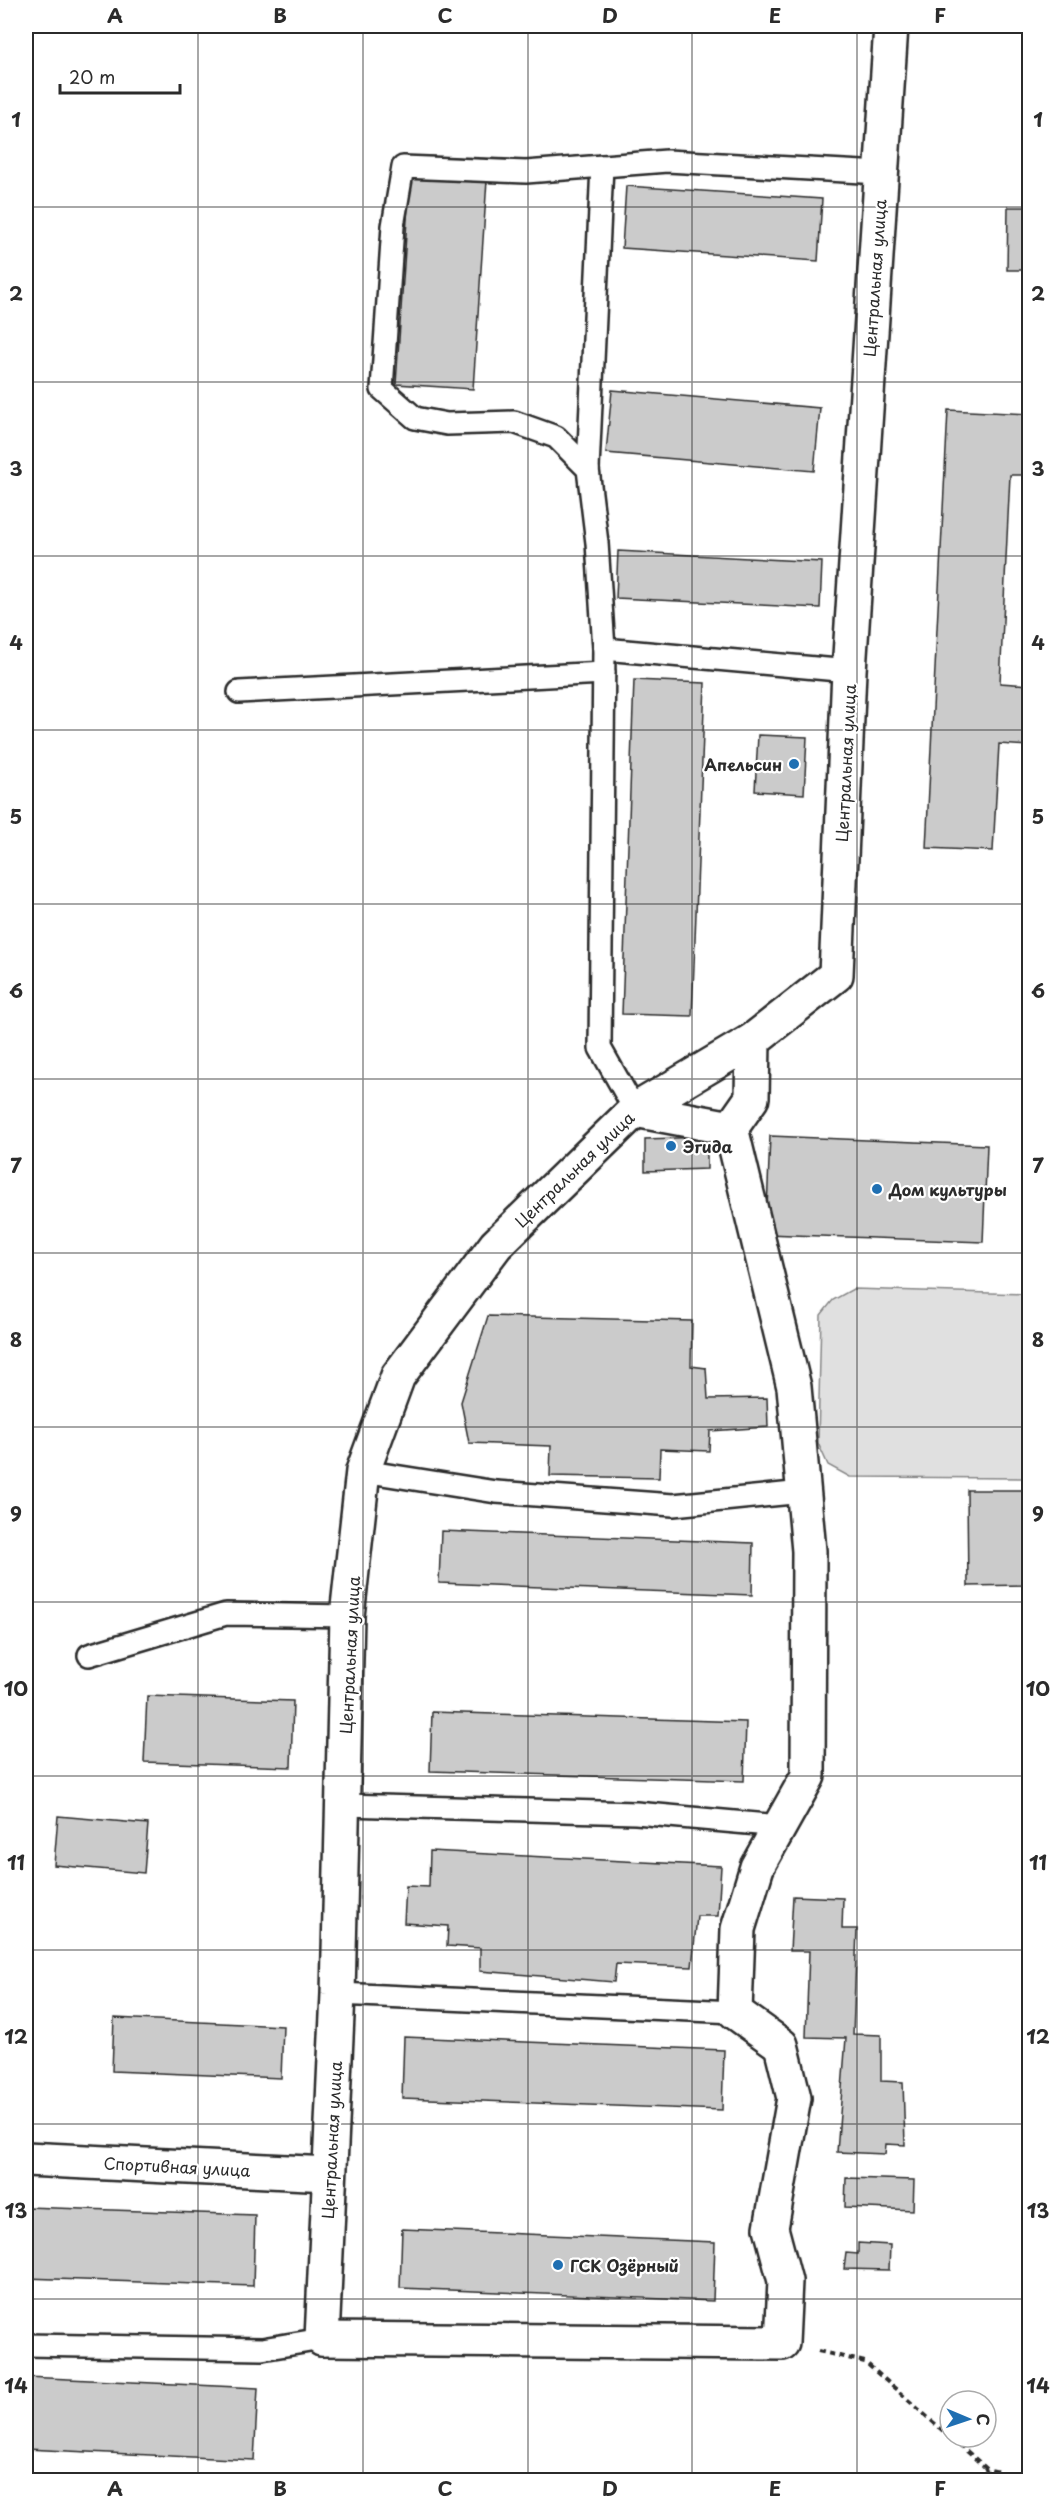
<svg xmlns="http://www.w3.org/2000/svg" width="1055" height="2506" viewBox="0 0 1055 2506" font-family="'Playpen Sans',sans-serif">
<rect width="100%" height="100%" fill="#fff"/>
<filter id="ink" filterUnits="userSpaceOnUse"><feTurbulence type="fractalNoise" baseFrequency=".0167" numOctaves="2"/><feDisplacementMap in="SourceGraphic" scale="12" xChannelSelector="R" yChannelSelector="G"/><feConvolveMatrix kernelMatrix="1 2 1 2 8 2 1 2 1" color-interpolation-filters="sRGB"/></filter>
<g filter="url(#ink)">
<!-- grass -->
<polygon fill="#e0e0e0" stroke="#868686" stroke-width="1.5" points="853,1289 1029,1294 1029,1478 850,1477 828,1465 818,1443 821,1315 833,1300"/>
<!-- building -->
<g fill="#cbcbcb" stroke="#2b2b2b" stroke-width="1.5">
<polygon points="1030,35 1030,100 1025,100"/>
<polygon points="410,175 487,180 473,389 396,384"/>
<polygon points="626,186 822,199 818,261 622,248"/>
<polygon points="1008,207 1030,207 1030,270 1007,270"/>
<polygon points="612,390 820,408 814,471 606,453"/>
<polygon points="948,410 1030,414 1030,475 1010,475 1000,683 1030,685 1030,746 999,744 993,851 926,848"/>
<polygon points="618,551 822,562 820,608 616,598"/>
<polygon points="634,680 705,683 692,1016 622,1014"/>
<polygon points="758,735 807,737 804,794 755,791"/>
<polygon points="770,1136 987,1145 983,1242 766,1234"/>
<polygon points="707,1137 707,1169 645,1171 645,1139"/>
<polygon points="488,1316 692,1321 691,1366 706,1368 708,1399 767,1398 768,1427 710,1431 709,1451 660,1449 659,1478 550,1476 551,1446 469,1443 461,1402"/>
<polygon points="967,1490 1030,1490 1030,1585 968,1586"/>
<polygon points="441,1531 753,1543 752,1595 439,1583"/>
<polygon points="147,1696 293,1701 291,1767 144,1762"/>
<polygon points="432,1712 746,1722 744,1781 430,1771"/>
<polygon points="58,1816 148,1824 144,1873 54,1865"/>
<polygon points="430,1851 721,1866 718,1916 697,1916 692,1967 616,1964 614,1982 480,1971 480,1948 447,1946 448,1926 404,1923 406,1886 429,1887"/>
<polygon points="793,1896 843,1898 842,1929 857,1929 853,2034 881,2035 881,2081 903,2082 905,2145 886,2144 885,2154 837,2152 846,2038 806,2037 809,1951 790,1951"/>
<polygon points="114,2018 283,2026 281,2078 112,2071"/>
<polygon points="404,2037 724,2050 722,2110 402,2098"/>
<polygon points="846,2178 914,2180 913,2210 845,2207"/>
<polygon points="26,2207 255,2215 253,2286 26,2278"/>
<polygon points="402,2229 715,2242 713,2301 400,2288"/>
<polygon points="858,2243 890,2245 889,2270 844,2269 846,2253 858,2254"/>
<polygon points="26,2377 258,2388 254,2460 26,2449"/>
</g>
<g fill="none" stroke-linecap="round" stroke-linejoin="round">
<!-- service casing -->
<g stroke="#2b2b2b" stroke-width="26">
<g id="service">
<polyline points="588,469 602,166"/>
<polyline points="604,649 849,671"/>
<polyline points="239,692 604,673"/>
<polyline points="635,1110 600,1048 604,649 597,543 588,469 556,437 514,422 447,424 415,418 382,389 393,226 403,167 526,172 667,161 881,173"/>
<polyline points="363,1471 496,1492 673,1505 803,1492"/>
<polyline points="89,1655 226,1614 347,1616"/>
<polyline points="344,1805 636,1813 780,1826"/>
<polyline points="338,1994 735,2012"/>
<polyline points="26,2345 262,2349 322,2339"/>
</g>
</g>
<!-- minor casing -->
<g stroke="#2b2b2b" stroke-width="38">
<g id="minor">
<polyline points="731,1128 752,1098 753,1040"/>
<polyline points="26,2159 329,2174"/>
<polyline points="322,2339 782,2343 785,2281 771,2228 794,2098 781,2045 735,2012 738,1929 757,1867 808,1776 809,1551 794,1387 731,1128 635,1110"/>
</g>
</g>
<!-- tertiary casing -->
<g stroke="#2b2b2b" stroke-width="38">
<polyline id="tertiary" points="322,2339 338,1994 347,1616 363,1471 398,1376 496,1245 635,1110 753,1040 836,975 849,671 891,26"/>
</g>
<!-- path -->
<g stroke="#2b2b2b" stroke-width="4" stroke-dasharray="6 4.5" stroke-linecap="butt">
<polyline points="818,2351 865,2362 950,2437"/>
<polyline points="951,2437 987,2469 1030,2480"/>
<polyline points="979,2480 987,2469"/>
</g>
<!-- service -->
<use href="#service" stroke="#fff" stroke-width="21"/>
<!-- minor -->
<use href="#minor" stroke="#fff" stroke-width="33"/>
<!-- tertiary -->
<use href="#tertiary" stroke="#fff" stroke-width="33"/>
</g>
</g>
<!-- grid -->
<path fill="none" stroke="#2b2b2b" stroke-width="1.5" stroke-opacity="0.55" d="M 198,26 L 198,2480M 363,26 L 363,2480M 528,26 L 528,2480M 692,26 L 692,2480M 857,26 L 857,2480M 26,207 L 1030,207M 26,382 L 1030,382M 26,556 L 1030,556M 26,730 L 1030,730M 26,904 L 1030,904M 26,1079 L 1030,1079M 26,1253 L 1030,1253M 26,1427 L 1030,1427M 26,1602 L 1030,1602M 26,1776 L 1030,1776M 26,1950 L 1030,1950M 26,2124 L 1030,2124M 26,2299 L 1030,2299"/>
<!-- markers -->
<g fill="#1f6fb2" stroke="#fff" stroke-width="2">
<circle cx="794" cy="764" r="6"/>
<circle cx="671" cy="1146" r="6"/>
<circle cx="877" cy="1189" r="6"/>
<circle cx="558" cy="2265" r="6"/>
</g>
<g text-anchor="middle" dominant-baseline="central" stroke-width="4.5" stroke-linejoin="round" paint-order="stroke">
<!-- street labels -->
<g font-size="16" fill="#2b2b2b" stroke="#fff">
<text transform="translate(874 278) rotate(-86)">Центральная улица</text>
<text transform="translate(845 763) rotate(-87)">Центральная улица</text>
<text transform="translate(574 1169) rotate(-44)">Центральная улица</text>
<text transform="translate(349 1655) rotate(-87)">Центральная улица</text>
<text transform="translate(331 2140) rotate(-87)">Центральная улица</text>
<text transform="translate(177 2166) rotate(3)">Спортивная улица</text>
</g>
<!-- poi labels -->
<g font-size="16" font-weight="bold" fill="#2b2b2b" stroke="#fff" text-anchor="start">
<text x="782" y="764" text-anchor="end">Апельсин</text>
<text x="683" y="1146">Эгида</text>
<text x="889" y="1189">Дом культуры</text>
<text x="570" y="2265">ГСК Озёрный</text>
</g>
</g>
<!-- margin -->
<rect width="1055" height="2506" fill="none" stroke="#fff" stroke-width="66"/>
<!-- north arrow -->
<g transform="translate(968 2419) rotate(92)"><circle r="28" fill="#ffffff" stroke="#aaaaaa" stroke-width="1.5"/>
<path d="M0-4.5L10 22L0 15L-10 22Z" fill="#1f6fb2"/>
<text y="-9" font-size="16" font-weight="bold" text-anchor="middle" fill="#2b2b2b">С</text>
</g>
<!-- scale -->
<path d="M60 84v9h120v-9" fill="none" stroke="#2b2b2b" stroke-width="3"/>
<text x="69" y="84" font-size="18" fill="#2b2b2b" stroke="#ffffff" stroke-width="4.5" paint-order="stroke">20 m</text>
<rect x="33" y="33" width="989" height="2440" fill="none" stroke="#2b2b2b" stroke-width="2"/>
<g font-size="20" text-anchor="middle" font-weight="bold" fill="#2b2b2b">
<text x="115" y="23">A</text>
<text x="280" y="23">B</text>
<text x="445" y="23">C</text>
<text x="610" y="23">D</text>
<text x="775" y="23">E</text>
<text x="940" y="23">F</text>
<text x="16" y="127">1</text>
<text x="1038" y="127">1</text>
<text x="16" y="301">2</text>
<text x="1038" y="301">2</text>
<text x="16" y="476">3</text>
<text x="1038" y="476">3</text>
<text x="16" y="650">4</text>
<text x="1038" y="650">4</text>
<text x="16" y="824">5</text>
<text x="1038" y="824">5</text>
<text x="16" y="998">6</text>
<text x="1038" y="998">6</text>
<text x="16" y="1173">7</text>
<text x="1038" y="1173">7</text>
<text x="16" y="1347">8</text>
<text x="1038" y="1347">8</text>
<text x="16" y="1521">9</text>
<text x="1038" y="1521">9</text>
<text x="16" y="1696">10</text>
<text x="1038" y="1696">10</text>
<text x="16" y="1870">11</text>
<text x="1038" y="1870">11</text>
<text x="16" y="2044">12</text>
<text x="1038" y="2044">12</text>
<text x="16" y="2218">13</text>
<text x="1038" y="2218">13</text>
<text x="16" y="2393">14</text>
<text x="1038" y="2393">14</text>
<text x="115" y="2496">A</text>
<text x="280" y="2496">B</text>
<text x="445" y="2496">C</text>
<text x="610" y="2496">D</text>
<text x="775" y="2496">E</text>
<text x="940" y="2496">F</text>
</g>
</svg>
